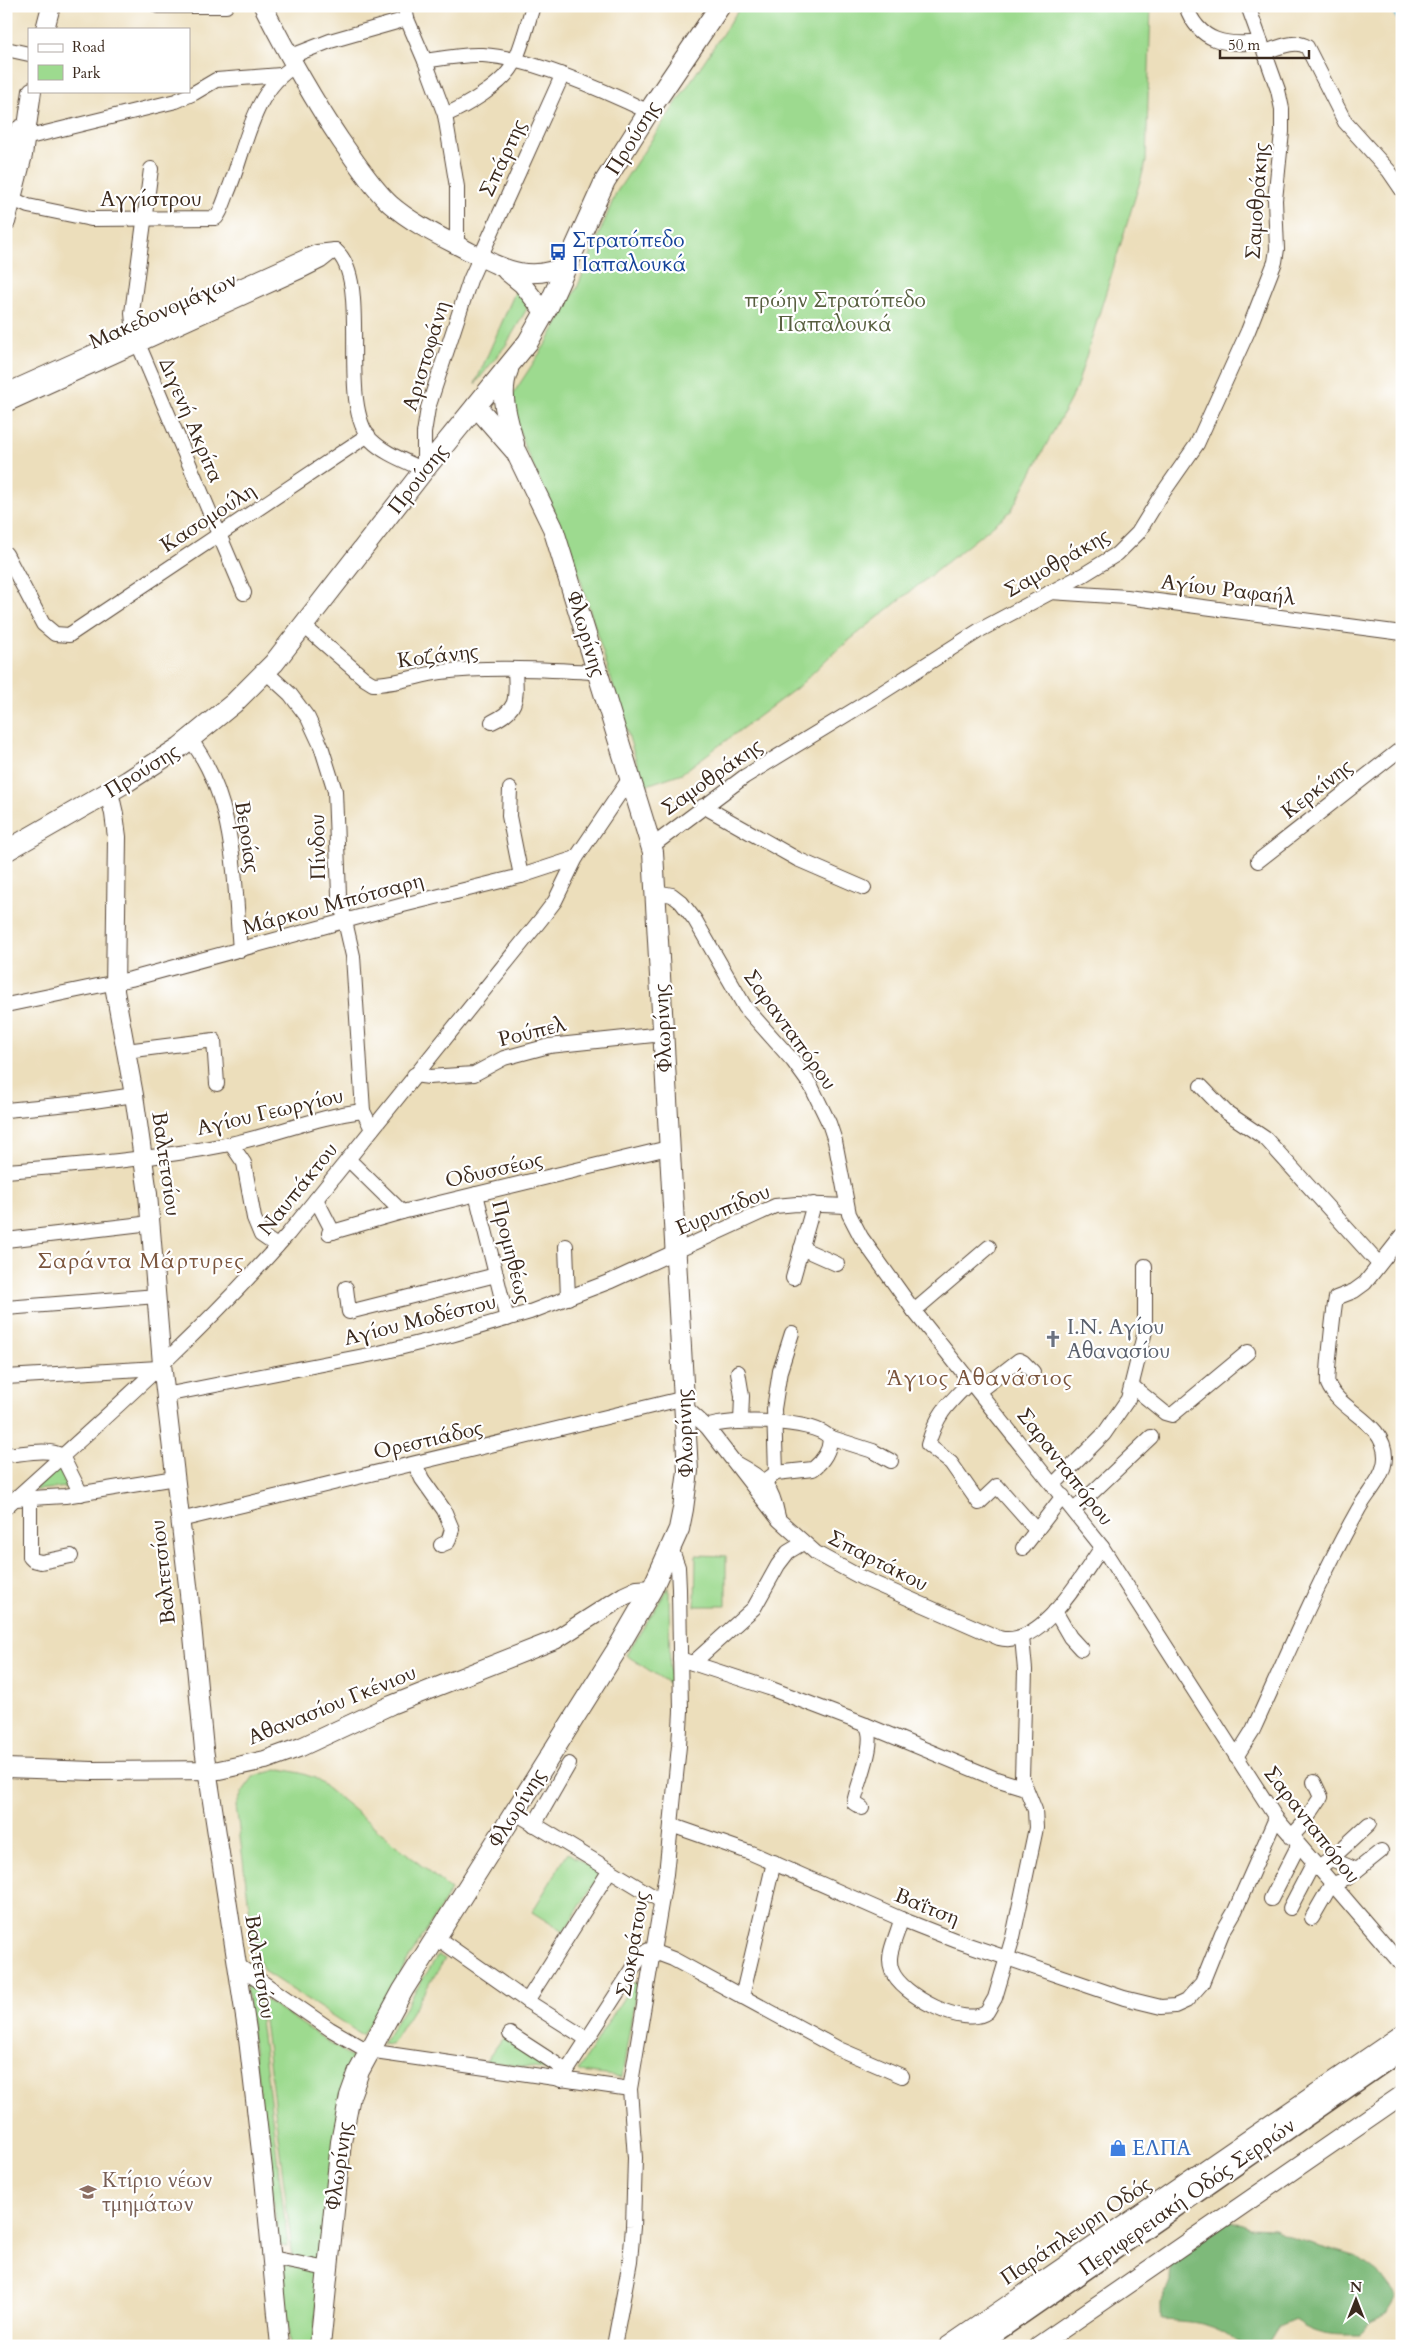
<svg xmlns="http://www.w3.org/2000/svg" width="1408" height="2352" viewBox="0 0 1408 2352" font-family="Cardo,serif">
<rect width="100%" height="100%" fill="#fff"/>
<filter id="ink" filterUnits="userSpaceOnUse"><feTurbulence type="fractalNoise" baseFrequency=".02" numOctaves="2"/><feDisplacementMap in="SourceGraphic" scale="10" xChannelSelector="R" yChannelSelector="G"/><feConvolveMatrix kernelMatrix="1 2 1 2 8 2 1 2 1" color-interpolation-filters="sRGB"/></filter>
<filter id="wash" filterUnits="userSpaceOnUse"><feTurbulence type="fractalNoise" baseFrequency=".0096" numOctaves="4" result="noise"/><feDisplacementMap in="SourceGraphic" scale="20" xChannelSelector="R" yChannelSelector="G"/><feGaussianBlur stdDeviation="1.12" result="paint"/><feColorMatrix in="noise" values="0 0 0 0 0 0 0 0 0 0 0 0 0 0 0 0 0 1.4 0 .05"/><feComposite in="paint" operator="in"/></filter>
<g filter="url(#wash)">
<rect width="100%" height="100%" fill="#ecdebb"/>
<!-- green -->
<g fill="#9dda8f" stroke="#6c8256">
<polygon points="741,6 1151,6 1146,162 1076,389 1011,511 831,655 798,687 682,773 644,786 571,549 524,446 514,413 513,394 549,339 577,288 616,193"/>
<polygon points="516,290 528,307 506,345 475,384"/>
<polygon points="59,1466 68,1487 35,1490 35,1489"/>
<polygon points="696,1555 726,1556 726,1606 695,1606"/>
<polygon points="669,1587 670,1684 626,1655"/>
<polygon points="281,1769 300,1773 315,1778 451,1890 362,2035 265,1972 255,1953 236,1806 243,1791 254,1776"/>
<polygon points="568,1853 598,1872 598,1877 564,1932 532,1912"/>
<polygon points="438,1955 445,1959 391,2045 382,2044"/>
<polygon points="245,1979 266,1994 258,2003 288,2246 279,2246"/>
<polygon points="633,1983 637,1983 622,2077 581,2072 578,2070"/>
<polygon points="266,2000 354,2059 348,2075 321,2264 293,2259 262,2004"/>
<polygon points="505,2035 560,2072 486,2061"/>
<polygon points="281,2264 319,2270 313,2346 290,2346"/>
</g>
<!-- forest -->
<path fill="#7eba7a" stroke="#5c724c" d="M 1229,2220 L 1250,2228 L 1275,2229 L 1296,2239 L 1358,2257 L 1378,2272 L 1397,2297 L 1389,2313 L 1370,2322 L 1359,2335 C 1331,2335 1319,2335 1295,2320 L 1278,2327 L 1268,2343 C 1235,2351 1237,2336 1211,2327 C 1195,2321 1178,2321 1161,2320 L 1161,2303 L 1170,2282 L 1171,2260 Z"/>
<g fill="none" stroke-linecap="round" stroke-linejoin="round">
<!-- stream -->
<polyline stroke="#53b1d2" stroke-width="4" points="1389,6 1402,23"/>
</g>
</g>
<g filter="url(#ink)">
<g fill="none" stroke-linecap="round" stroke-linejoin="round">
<!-- minor casing -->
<g stroke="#564536" stroke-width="16">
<g id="minor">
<polyline points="158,6 226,6"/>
<path d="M 1186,6 C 1199,43 1227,46 1261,42"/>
<polyline points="407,19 425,61 445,115"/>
<polyline points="6,49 29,54"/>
<path d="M 1265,52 C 1277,48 1296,39 1307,47 L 1345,122 L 1389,171 L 1402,190"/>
<polyline points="289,57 330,41 407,19 405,6"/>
<path d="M 425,61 C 444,58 464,54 483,55 C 530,58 605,91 649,112"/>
<polyline points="25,138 176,101 194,93 216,80 281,75"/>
<polyline points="151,169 132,313 134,334 244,593"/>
<path d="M 6,192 L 17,201 L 28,206 L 91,219 L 216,218 C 221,212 224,202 227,194 C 245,153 252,89 295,66"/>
<path d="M 457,245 L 457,187 L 445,115 C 466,106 502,85 513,65 C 522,47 527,25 533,6"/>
<path d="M 335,250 C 373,280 336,402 371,440 C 385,454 406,461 424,470 L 424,433 L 428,408 L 470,280 L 562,76"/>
<polyline points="6,391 307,256 317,252 335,250"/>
<polyline points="6,405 301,271 321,261 335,250"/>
<polyline points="6,554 43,624 55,634 69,635 368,435"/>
<polyline points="1050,592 1127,597 1402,633"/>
<path d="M 304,626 L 365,679 L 373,684 C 396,684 419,675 441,672 C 493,666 546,670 598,672"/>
<polyline points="266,672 290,694 308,718 321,746 335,791 339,895 353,956 363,1111 372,1129"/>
<path d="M 492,722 C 520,709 516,697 515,669"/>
<path d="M 190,739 C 236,799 234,878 240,950"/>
<polyline points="510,789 509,816 521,876"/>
<polyline points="703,806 797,859 864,888"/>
<polyline points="652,846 744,777 872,699 980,630 1083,575 1117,554 1138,533 1160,497 1197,444 1248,331 1275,262 1277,249 1275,200 1282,132 1282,109 1278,90 1248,6"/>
<polyline points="1258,861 1402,748"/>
<polyline points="656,892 672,895 681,902 695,920 745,1007 793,1061 811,1086 829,1123 835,1141 849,1214 861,1237 914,1311 1102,1547 1276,1818 1402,1965"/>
<polyline points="6,1005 131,979 403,905 521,876 576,858"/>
<polyline points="126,1051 214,1040 217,1084"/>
<polyline points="414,1075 429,1077 474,1074 504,1058 549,1046 663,1034"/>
<polyline points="1201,1086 1226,1112 1266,1139 1379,1264"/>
<polyline points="6,1110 80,1103 134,1095"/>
<polyline points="231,1144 244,1163 254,1218 261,1235 277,1246"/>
<polyline points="348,1159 402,1212"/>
<path d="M 6,1171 C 81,1165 156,1159 230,1144 C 275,1135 318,1116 363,1111"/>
<polyline points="476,1194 507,1319"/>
<polyline points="316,1199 333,1232"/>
<polyline points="329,1233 402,1212 668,1148"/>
<polyline points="6,1240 151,1223"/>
<polyline points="566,1246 568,1298"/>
<polyline points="801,1248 837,1264"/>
<polyline points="793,1278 814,1204"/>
<polyline points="346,1288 349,1312 496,1275"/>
<polyline points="6,1308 157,1296"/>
<polyline points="914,1311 989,1247"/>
<polyline points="738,1372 742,1396 741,1422"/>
<polyline points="6,1377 158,1368"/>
<path d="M 971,1381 C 948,1404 937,1413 928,1445 L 951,1463 L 979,1503 L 997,1486 L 1036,1530"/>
<polyline points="1132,1386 1165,1413 1172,1415 1248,1352"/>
<polyline points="979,1391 1019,1360 1023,1362 1033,1372"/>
<polyline points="165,1395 379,1353 451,1335 530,1312 611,1281 775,1206 797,1204 847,1206"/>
<path d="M 685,1407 L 707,1427 L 779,1520 L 816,1553 L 862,1578 L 999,1638 C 1041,1649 1081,1577 1102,1547"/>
<path d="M 707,1427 C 727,1418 814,1419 829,1437 C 832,1449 822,1462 813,1469 L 776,1473 L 765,1481"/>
<polyline points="829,1437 873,1451 891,1461"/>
<path d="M 6,1455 C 22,1454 49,1447 62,1456 L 81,1494"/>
<polyline points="415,1464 422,1479 444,1510 452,1529 448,1542 441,1545"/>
<path d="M 737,1464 C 765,1479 772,1486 778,1517"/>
<polyline points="776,1473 774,1409 780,1371 792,1333"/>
<polyline points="1054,1484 1104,1434 1128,1399 1145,1331 1145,1266"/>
<polyline points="15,1499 65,1496 175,1478"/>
<polyline points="30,1500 30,1557 33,1560 41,1562 71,1556"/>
<path d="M 6,1507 C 103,1419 202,1333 288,1234 L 542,918 L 555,901 L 576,858 L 630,778"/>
<polyline points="1074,1510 1151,1437"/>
<polyline points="180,1520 685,1398"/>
<polyline points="1023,1548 1063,1496"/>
<polyline points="1055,1611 1070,1637 1081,1649"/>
<path d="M 680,1659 L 769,1688 L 866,1725 C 878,1741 857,1784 854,1803 L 862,1808"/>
<polyline points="693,1663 754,1608 778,1565 788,1552 803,1543"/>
<polyline points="866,1725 996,1779 1025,1788"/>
<path d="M 1236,1757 L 1253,1730 C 1287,1656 1318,1581 1358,1510 C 1367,1493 1385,1477 1385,1457 C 1385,1422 1340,1412 1328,1384 C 1326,1379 1334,1307 1336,1298 L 1354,1291 L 1365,1283 L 1402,1236"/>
<polyline points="514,1812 661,1901"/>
<polyline points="534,1825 569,1764"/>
<polyline points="671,1825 751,1853 901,1919 957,1941 1124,1998 1161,2007 1175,2006 1186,2001 1202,1983 1222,1933 1235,1911 1276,1818"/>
<polyline points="1291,1837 1303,1824 1321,1797 1314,1782"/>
<polyline points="1331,1859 1357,1870"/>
<polyline points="1317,1869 1331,1859 1369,1824"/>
<polyline points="1271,1899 1298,1846"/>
<polyline points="1290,1908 1313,1864"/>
<polyline points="1312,1918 1331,1885 1346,1879 1381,1851"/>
<path d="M 901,1919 C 898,1936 885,1954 892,1971 C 901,1995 965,2029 987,2012 L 995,1998 L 1013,1937 L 1036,1828 L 1035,1810 L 1022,1778 L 1025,1670 L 1022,1637"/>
<polyline points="436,1937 527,2001 587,2039"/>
<polyline points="236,1964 330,2029 368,2051 630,2089"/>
<polyline points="742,1997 774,1862"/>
<polyline points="527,2001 610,1870"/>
<polyline points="510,2034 567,2071"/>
<polyline points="561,2080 643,1953 649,1950 673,1959 839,2049 902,2076"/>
<polyline points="272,2258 327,2269"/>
<polyline points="614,2346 630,2261 633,2227 635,2158 630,2089 666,1874 679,1746 681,1711 679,1589 678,1567 671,1548"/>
</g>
</g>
<!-- tertiary casing -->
<g stroke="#564536" stroke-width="20">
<g id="tertiary">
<path d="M 263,6 C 287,53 312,98 341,141 C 356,162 371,186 390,204 C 414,225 444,238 472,253 C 506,270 531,283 568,264"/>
<polyline points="45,29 51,6"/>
<polyline points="6,163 20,129"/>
<polyline points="6,222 23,155 32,91"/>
<polyline points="506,271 522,284 545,313"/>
<polyline points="109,792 114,814 117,837 115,991 134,1095 148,1194 162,1364 189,1594 204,1749 247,2030 264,2178 280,2346"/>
<polyline points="6,1768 93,1771 219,1770 265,1760 301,1747 391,1705 555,1640 624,1596 637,1590 652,1589"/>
<polyline points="948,2346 1402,2034"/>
<polyline points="1038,2346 1402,2095"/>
</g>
</g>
<!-- secondary casing -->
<g stroke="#564536" stroke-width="22">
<g id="secondary">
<path d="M 508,370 C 498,394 508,420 514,444"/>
<polyline points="6,851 128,781 180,747 234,703 274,663 424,470 528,342 549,305 605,181 653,105 720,6"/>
<polyline points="320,2346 341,2142 350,2096 359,2071 403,1990 616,1651 652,1589 679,1529 683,1509 688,1471 653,852 553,528 516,452 476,406"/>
</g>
</g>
<!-- primary casing -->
<g stroke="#564536" stroke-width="25">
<polyline id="primary" points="973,2346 1402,2048"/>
</g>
<!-- minor -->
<use href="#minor" stroke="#fff" stroke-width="14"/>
<!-- tertiary -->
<use href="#tertiary" stroke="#fff" stroke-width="18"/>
<!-- secondary -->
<use href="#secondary" stroke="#fff" stroke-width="20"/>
<!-- primary -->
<use href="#primary" stroke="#fff" stroke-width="22"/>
</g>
</g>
<!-- icons -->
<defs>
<g id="bus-bare" transform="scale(1.35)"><path d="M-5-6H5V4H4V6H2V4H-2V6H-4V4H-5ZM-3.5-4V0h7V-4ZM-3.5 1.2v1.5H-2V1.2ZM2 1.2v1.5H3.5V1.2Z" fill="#1a4fb4" stroke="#fff" stroke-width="2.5" paint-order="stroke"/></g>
<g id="church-bare" transform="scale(1.35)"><path d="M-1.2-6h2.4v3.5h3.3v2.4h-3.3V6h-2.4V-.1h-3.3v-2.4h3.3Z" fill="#6b7280" stroke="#fff" stroke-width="2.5" paint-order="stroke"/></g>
<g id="shop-bare" transform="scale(1.35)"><path d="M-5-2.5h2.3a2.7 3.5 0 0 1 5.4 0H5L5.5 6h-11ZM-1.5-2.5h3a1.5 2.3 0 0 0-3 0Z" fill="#3f7fe0" stroke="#fff" stroke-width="2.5" paint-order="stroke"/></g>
<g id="university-bare" transform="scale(1.35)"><path d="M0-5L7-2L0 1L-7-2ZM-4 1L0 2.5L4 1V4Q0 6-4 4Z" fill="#8d6e63" stroke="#fff" stroke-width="2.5" paint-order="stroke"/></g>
</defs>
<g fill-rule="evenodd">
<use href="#bus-bare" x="558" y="252"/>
<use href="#church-bare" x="1053" y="1339"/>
<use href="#shop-bare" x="1118" y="2148"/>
<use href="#university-bare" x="88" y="2192"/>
</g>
<g text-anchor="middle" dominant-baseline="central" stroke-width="4.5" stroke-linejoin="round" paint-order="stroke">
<!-- street labels -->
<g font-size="21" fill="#3b2a1e" stroke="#fff">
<text transform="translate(633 138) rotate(-58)">Προύσης</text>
<text transform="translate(503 158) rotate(-65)">Σπάρτης</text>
<text x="151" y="199">Αγγίστρου</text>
<text transform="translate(1257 201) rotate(-86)">Σαμοθράκης</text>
<text transform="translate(163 311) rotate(-24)">Μακεδονομάχων</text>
<text transform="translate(426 356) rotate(-73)">Αριστοφάνη</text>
<text transform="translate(191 420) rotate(67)">Διγενή Ακρίτα</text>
<text transform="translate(418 479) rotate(-52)">Προύσης</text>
<text transform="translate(208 518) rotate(-33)">Κασομούλη</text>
<text transform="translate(1057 563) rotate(-30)">Σαμοθράκης</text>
<text transform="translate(1228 590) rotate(7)">Αγίου Ραφαήλ</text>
<text transform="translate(586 634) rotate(73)">Φλωρίνης</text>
<text transform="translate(438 656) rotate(-7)">Κοζάνης</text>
<text transform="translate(142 771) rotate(-32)">Προύσης</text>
<text transform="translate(712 777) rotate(-35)">Σαμοθράκης</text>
<text transform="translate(1317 789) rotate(-38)">Κερκίνης</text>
<text transform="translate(247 837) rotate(81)">Βεροίας</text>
<text transform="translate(318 847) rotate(-91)">Πίνδου</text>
<text transform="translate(333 904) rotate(-15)">Μάρκου Μπότσαρη</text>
<text transform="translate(663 1028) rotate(-93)">Φλωρίνης</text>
<text transform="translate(790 1030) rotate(54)">Σαρανταπόρου</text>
<text transform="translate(532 1032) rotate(-14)">Ρούπελ</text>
<text transform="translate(270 1112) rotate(-13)">Αγίου Γεωργίου</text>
<text transform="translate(166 1164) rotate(82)">Βαλτετσίου</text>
<text transform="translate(494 1170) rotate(-13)">Οδυσσέως</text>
<text transform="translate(298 1189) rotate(-51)">Ναυπάκτου</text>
<text transform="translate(723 1210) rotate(-23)">Ευρυπίδου</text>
<text transform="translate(511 1252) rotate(76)">Προμηθέως</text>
<text transform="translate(420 1320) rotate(-14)">Αγίου Μοδέστου</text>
<text transform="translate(685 1433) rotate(-92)">Φλωρίνης</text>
<text transform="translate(428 1440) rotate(-13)">Ορεστιάδος</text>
<text transform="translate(1065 1467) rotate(52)">Σαρανταπόρου</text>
<text transform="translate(878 1561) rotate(27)">Σπαρτάκου</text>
<text transform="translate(163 1572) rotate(-96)">Βαλτετσίου</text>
<text transform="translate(332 1705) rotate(-22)">Αθανασίου Γκένιου</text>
<text transform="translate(517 1808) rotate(-58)">Φλωρίνης</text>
<text transform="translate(1312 1825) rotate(52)">Σαρανταπόρου</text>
<text transform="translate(927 1907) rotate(22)">Βαΐτση</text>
<text transform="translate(633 1944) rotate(-80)">Σωκράτους</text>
<text transform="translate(260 1967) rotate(81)">Βαλτετσίου</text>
<text transform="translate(339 2166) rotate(-82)">Φλωρίνης</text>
<text transform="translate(1187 2197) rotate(-35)">Περιφερειακή Οδός Σερρών</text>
<text transform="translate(1076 2231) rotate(-34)">Παράπλευρη Οδός</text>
</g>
<!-- transit labels -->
<g font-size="21" fill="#164399" stroke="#fff" text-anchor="start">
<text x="572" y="240">Στρατόπεδο<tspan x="572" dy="24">Παπαλουκά</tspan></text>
</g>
<!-- park labels -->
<g font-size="21" fill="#585f40" stroke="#fff">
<text x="835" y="300">πρώην Στρατόπεδο<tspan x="835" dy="24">Παπαλουκά</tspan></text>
</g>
<!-- worship labels -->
<g font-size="21" fill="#5b616d" stroke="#fff" text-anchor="start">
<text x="1067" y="1327">Ι.Ν. Αγίου<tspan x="1067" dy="24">Αθανασίου</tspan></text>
</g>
<!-- shop labels -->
<g font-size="21" fill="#366cbe" stroke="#fff" text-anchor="start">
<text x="1132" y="2148">ΕΛΠΑ</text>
</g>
<!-- education labels -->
<g font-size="21" fill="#785e54" stroke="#fff" text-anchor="start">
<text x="102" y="2180">Κτίριο νέων<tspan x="102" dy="24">τμημάτων</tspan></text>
</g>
<!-- neighbourhood labels -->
<g font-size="22" letter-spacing="1" fill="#7b553d" stroke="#fff">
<text x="141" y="1261">Σαράντα Μάρτυρες</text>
<text x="980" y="1378">Άγιος Αθανάσιος</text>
</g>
</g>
<!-- margin -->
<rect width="1408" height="2352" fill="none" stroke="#fff" stroke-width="25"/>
<!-- legend -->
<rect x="28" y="28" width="162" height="65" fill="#ffffff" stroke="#b1aaa5"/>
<rect x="38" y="44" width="25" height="8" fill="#ffffff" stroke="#b1aaa5"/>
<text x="72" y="52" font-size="15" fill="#3b2a1e">Road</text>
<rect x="38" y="65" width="25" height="15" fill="#9dda8f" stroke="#b1aaa5"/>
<text x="72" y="78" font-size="15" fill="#3b2a1e">Park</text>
<!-- north arrow -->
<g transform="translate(1356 2300)" stroke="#ffffff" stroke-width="4" paint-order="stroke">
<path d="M0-4L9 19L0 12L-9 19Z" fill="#3b2a1e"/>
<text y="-8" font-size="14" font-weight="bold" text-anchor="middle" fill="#3b2a1e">N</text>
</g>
<!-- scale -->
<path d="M1220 50v8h89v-8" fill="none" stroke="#3b2a1e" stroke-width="2.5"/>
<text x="1228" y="50" font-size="15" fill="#3b2a1e" stroke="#ffffff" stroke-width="4" paint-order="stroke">50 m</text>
</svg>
